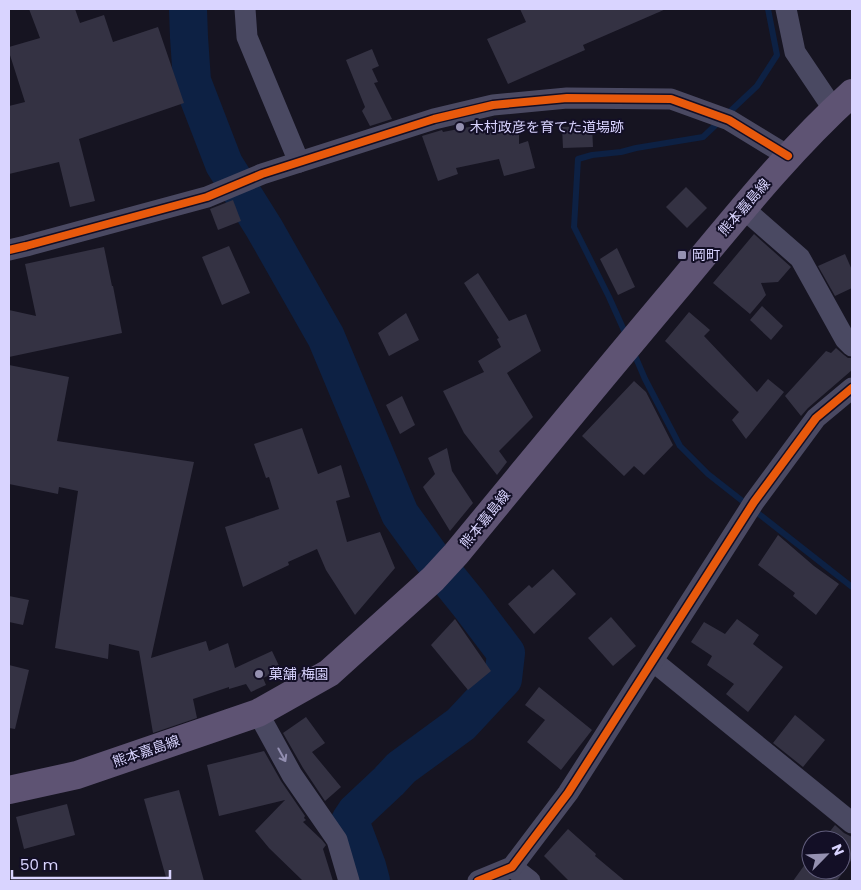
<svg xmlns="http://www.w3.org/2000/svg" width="861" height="890" viewBox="0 0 861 890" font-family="Poppins,'Noto Sans JP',sans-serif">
<rect width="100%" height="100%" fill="#161421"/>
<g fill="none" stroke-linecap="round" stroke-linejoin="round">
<!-- stream -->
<g stroke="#0d2144" stroke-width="6">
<polyline points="627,337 609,297 574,227 578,159 592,155 621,152 636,148 703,137 757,86 777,55 768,9"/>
<polyline points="633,351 645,379 680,446 708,474 852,587"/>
</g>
<!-- river -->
<polyline stroke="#0d2144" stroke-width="38" points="188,9 189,37 192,81 224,164 264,228 326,337 400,514 431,557 469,604 506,653 503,679 461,724 401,768 389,781 356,812 350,821 367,866 371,881"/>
</g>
<!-- building -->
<g fill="#343243">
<polygon points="29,9 75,9 80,23 104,15 113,42 158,27 184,103 79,139 95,201 70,207 59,162 9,174 9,106 25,102 9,52 9,47 40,38"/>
<polygon points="520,9 666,9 583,45 585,50 508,84 487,39 526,22"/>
<polygon points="372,49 379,66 372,69 378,82 374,83 392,119 370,126 362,111 365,107 346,60"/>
<polygon points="474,126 475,129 519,127 519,144 528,141 535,168 504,176 499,159 456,168 458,174 438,181 422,136 442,130 443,132"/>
<polygon points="592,126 593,147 563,148 562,127"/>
<polygon points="686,187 707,208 687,228 666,207"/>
<polygon points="233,200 241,221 218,230 210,209"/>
<polygon points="754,234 791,267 778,282 761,283 766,295 750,314 713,283"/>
<polygon points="229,246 250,293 222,305 202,257"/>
<polygon points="104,247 112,286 113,286 122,333 9,357 9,310 36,316 25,264"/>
<polygon points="617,248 635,287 618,295 600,259"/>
<polygon points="845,254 852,270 852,288 835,296 818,266"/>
<polygon points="478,273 509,321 526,314 541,351 507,373 533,417 499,451 507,462 497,475 464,433 443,391 484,372 478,361 501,347 497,339 499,338 464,283"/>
<polygon points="762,306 783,326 771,340 750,320"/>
<polygon points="689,312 710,330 704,336 757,392 768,379 784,392 746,439 732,420 739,412 665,341"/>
<polygon points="406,313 419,340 389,356 378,333"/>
<polygon points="836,348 844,355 848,358 852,358 852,370 808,408 801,416 785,396 826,351 831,353"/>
<polygon points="9,365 69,377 57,441 194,462 151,658 206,641 209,651 228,643 235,668 272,651 281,670 263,678 266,685 251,692 246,684 229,689 229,687 193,699 197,718 153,733 139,651 109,644 108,659 55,648 78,491 59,487 58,494 9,484"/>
<polygon points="634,381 646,392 673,445 644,475 634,466 624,476 582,436"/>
<polygon points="402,396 415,425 400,434 386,405"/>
<polygon points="302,428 318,474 341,465 350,497 336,501 347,542 380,532 395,568 355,615 326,570 317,549 288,562 289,565 243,587 225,527 279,509 269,477 266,478 254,444"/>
<polygon points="447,448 452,471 473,503 450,531 423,487 435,474 428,458"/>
<polygon points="778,535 814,566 839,584 816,615 793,596 795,593 758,565"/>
<polygon points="553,569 576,594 534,634 508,604 529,585 532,588"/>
<polygon points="9,596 29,600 23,625 9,622"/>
<polygon points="611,617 636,646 613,666 588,638"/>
<polygon points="455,619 491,671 468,690 431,645"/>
<polygon points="737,619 759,635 753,644 783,667 748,712 726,694 734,684 707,665 712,656 691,642 704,622 725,634"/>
<polygon points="9,665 29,670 15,729 9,728"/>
<polygon points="539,687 592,730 561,770 527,742 545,720 525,705"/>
<polygon points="795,715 825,740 803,767 773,743"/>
<polygon points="306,717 325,743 312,752 341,787 325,801 303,768 283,733"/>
<polygon points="264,751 281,781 305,816 304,818 306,820 303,822 322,840 326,845 323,849 333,881 303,881 269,848 255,831 285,800 219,816 207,765"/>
<polygon points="179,790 204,881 167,881 144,799"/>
<polygon points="67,804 75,835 24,849 16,817"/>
<polygon points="835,825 844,833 852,837 852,859 837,881 793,881 811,856 811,870 841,870 841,840 823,840"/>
<polygon points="568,829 596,854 595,856 625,881 569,881 544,856"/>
</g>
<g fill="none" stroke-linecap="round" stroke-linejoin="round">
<!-- minor -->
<g stroke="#4a4962" stroke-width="21">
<polyline points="245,9 247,37 299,162"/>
<polyline points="786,9 795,52 834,110"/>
<polyline points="743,208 800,258 845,339 852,346"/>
<polyline points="9,250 26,246 207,197 262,174 434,119 493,105 567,98 671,99 729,120 788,156"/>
<polyline points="653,661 852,823"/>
<polyline points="258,713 292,775 337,840 349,881"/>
<polyline points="512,867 530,881"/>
<polyline points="478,881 512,867 568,793 754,502 816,418 852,388"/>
</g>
<!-- primary -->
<path stroke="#5e5373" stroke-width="28" d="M 9,790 L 77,775 L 258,713 L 329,673 L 433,579 L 456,554 C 530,464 605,373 680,284 C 735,218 788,151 852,93"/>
<!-- cycleway casing -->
<g stroke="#130f26" stroke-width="11">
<g id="cycleway">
<polyline points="9,250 26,246 207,197 262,174 434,119 493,105 567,98 671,99 729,120 788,156"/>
<polyline points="478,881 512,867 568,793 754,502 816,418 852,388"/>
</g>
</g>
<!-- cycleway -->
<use href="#cycleway" stroke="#e8590c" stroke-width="8"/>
</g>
<!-- one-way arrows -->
<defs><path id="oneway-shaft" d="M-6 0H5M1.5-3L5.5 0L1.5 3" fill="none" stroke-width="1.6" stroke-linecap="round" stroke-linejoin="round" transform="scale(1.25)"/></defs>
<use stroke="#928eb0" href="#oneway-shaft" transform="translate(282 755) rotate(61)"/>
<!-- markers -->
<g fill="#9591b1" stroke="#130f26" stroke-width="2">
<circle cx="460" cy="127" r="5"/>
<rect x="677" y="250" width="10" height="10" rx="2.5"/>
<circle cx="259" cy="674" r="5"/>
</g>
<g text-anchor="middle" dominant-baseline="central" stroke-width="4" stroke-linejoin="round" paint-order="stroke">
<!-- poi labels -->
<g font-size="14" fill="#d9d4ff" stroke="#130f26" text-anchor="start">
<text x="470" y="127">木村政彦を育てた道場跡</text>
<text x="692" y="255">岡町</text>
<text x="269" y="674">菓舗 梅園</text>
</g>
<!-- street labels -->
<g font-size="14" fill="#d9d4ff" stroke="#130f26">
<text transform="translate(744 207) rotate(-49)">熊本嘉島線</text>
<text transform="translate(485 519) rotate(-51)">熊本嘉島線</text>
<text transform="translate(146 751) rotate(-19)">熊本嘉島線</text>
</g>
</g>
<!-- border -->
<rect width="861" height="890" fill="none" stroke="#d9d4ff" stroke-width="20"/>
<!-- north arrow -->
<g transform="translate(826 855) rotate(66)"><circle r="24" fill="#130f26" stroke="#625e7d"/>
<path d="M0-4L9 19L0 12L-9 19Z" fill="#9591b1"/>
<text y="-8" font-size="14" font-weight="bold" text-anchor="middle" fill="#d9d4ff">N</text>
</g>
<!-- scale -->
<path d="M12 870v8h158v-8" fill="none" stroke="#d9d4ff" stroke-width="2.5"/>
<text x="20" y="870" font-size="15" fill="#d9d4ff" stroke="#130f26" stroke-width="4" paint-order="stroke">50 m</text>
</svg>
